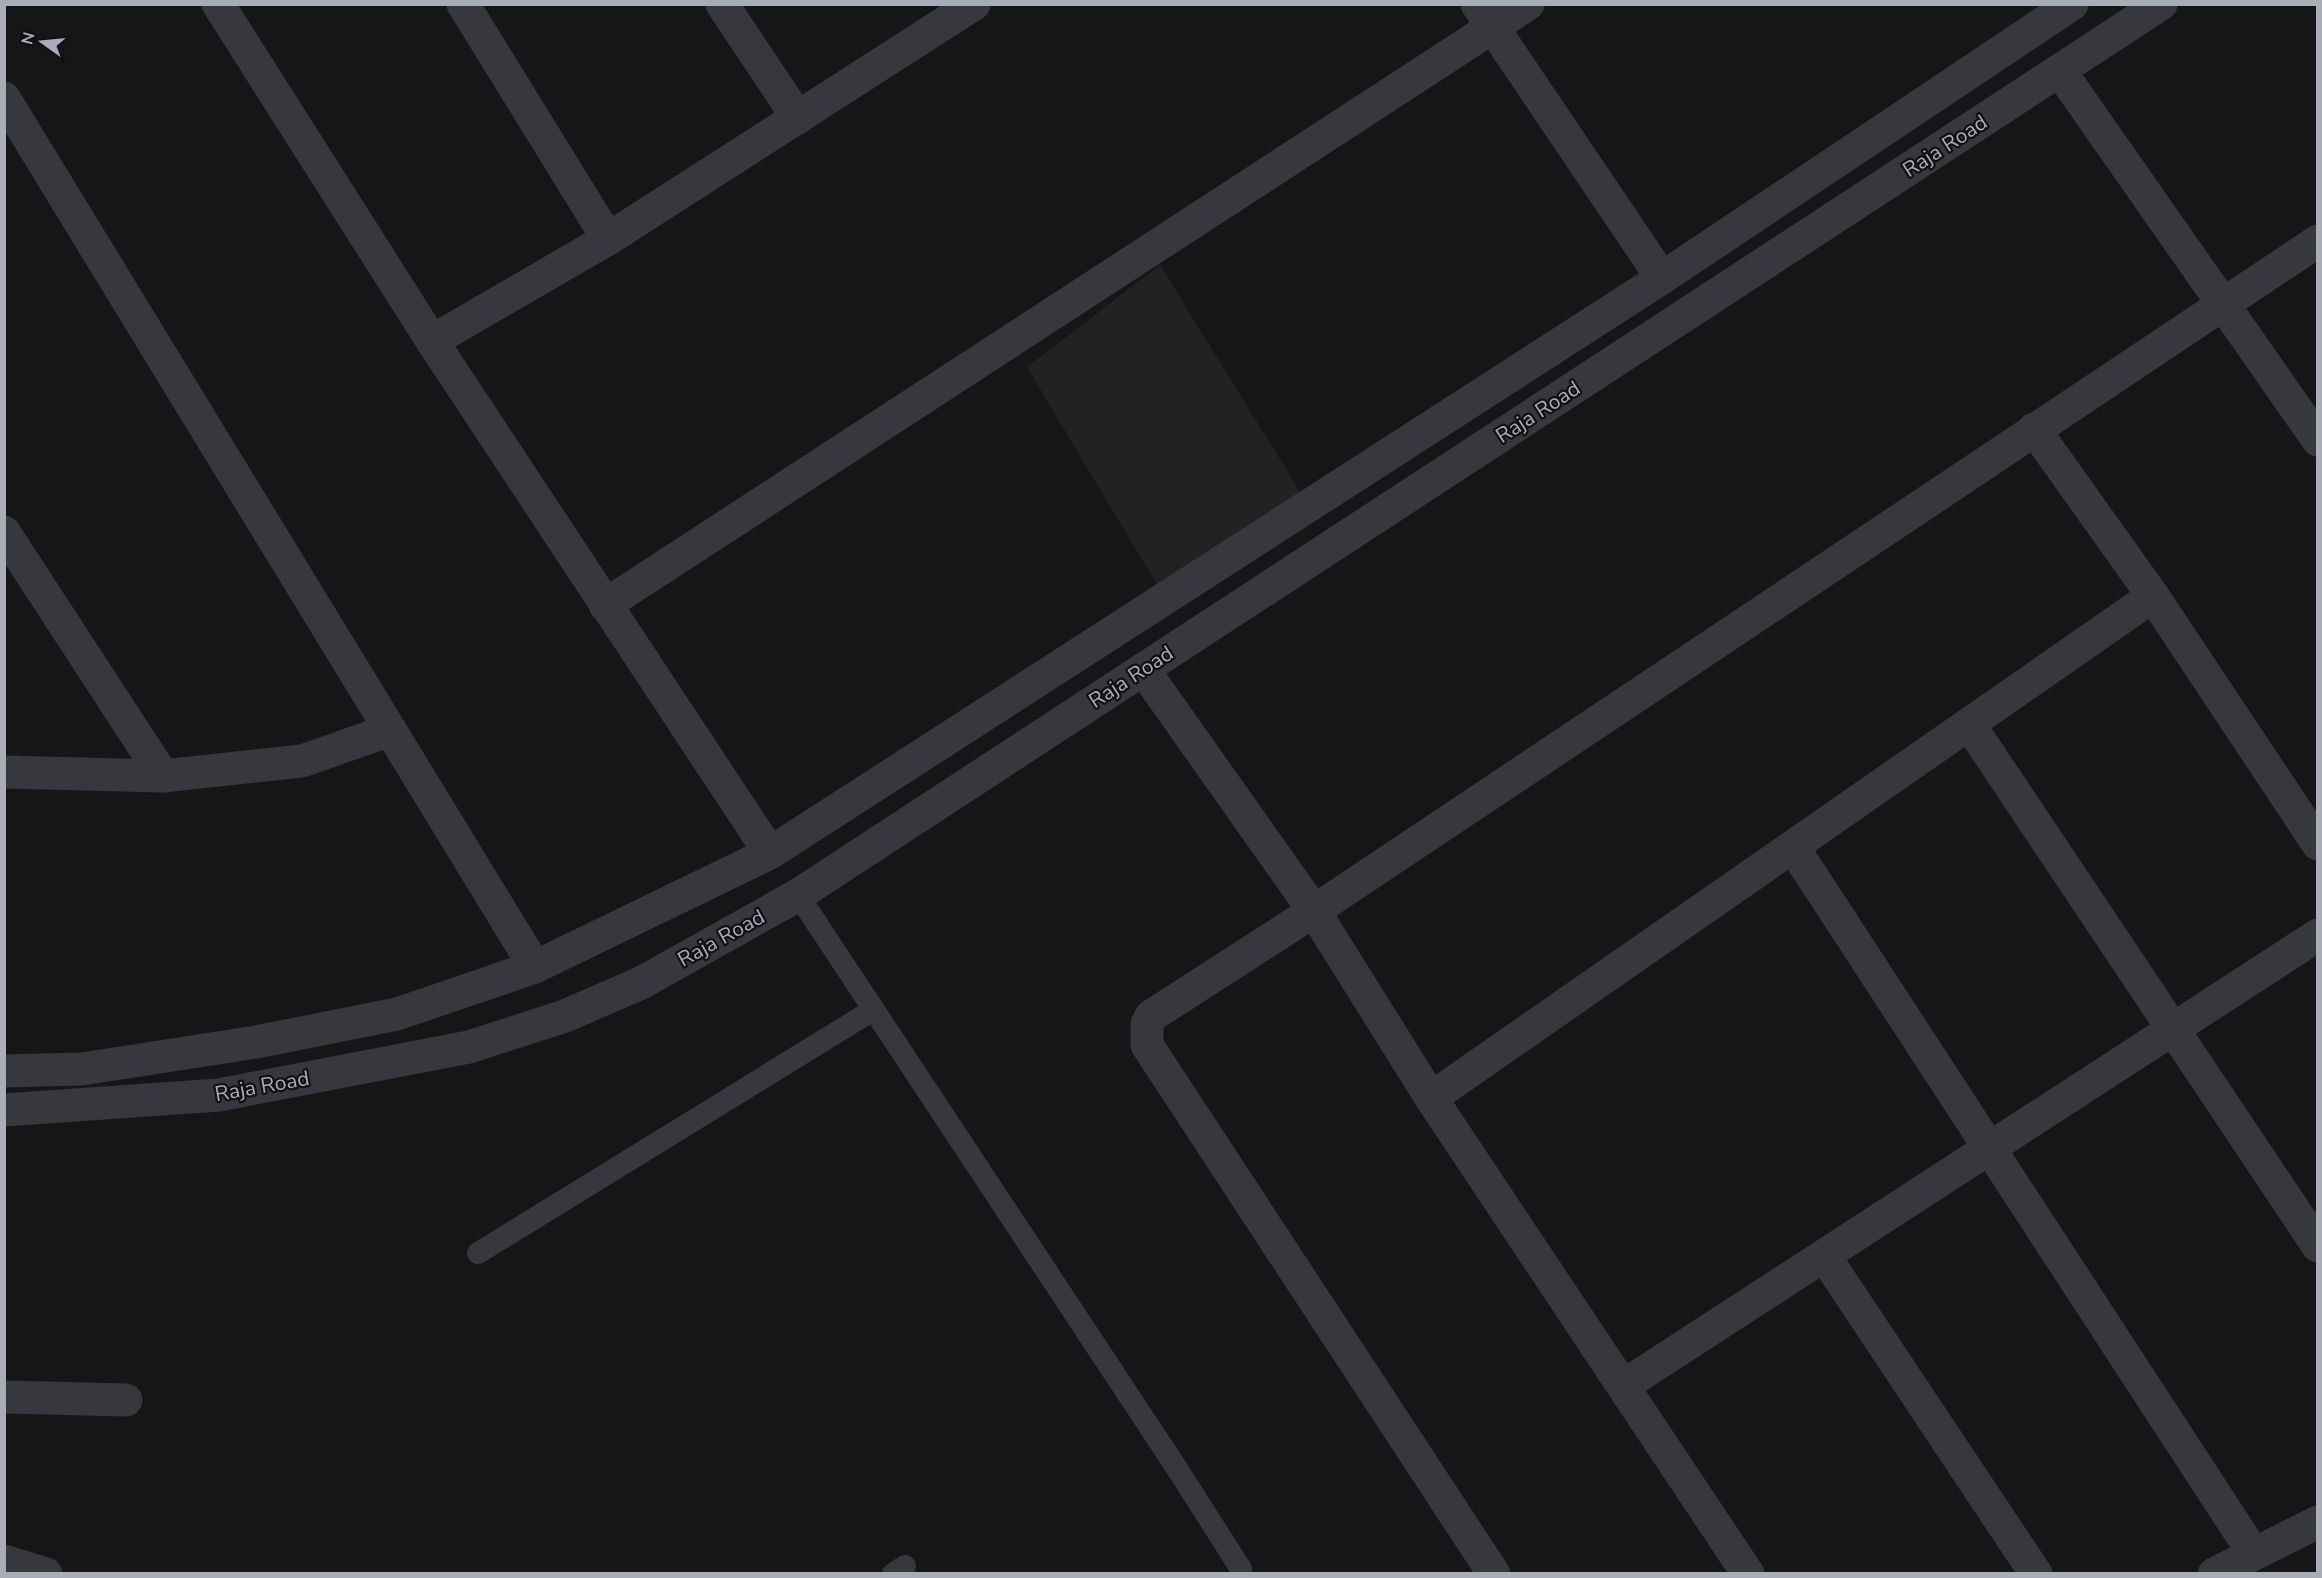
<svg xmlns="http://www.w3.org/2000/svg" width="2322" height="1578" viewBox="0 0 2322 1578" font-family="'Nunito Sans',sans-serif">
<rect width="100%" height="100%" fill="#161618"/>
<!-- built -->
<polygon fill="#222225" points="1160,265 1309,506 1165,598 1027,367"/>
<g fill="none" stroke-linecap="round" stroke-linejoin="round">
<!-- service -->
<g stroke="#37383d" stroke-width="22">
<polyline points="798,895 1176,1467 1241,1569 1240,1574"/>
<polyline points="478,1253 873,1010"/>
<polyline points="893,1574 905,1566"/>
</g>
<!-- minor -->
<g stroke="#37383d" stroke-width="33">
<polyline points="218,4 432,341 770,853"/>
<polyline points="463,4 608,239"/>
<polyline points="722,4 798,118"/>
<polyline points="1477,4 1662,278"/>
<polyline points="2060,71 2318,440"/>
<polyline points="4,98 535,967"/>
<polyline points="432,341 608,239 974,4"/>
<polyline points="2034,429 2153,596"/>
<polyline points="4,532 163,776 4,772"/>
<polyline points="605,605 1528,4"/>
<polyline points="1143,669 1314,911 1431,1098 1748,1574"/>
<polyline points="1969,724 2318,1246"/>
<polyline points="163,776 302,761 390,730"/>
<polyline points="1793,847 2254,1554"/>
<polyline points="1431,1098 2153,596 2318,844"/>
<polyline points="1825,1257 2036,1574"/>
<polyline points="1623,1386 2318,935"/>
<polyline points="4,1397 126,1400"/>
<polyline points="4,1561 46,1574"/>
<polyline points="1494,1574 1147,1045 1147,1024 1151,1016 1314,911 2318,241"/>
<polyline points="2214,1574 2318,1522"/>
</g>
<!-- tertiary -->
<g stroke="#37383d" stroke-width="33">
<polyline points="4,1071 82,1069 256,1042 397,1014 535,967 770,853 1662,278 2072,4"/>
<polyline points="4,1110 219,1095 469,1047 565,1016 641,983 798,895 2161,4"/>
</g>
</g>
<g text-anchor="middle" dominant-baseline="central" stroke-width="4.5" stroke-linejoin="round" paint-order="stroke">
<!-- street labels -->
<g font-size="21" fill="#a8adb8" stroke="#111113">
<text transform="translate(1945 146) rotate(-33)">Raja Road</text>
<text transform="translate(1538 412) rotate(-33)">Raja Road</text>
<text transform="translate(1131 677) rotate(-33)">Raja Road</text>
<text transform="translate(721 938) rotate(-29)">Raja Road</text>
<text transform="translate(262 1086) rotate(-10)">Raja Road</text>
</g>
</g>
<!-- border -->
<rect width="2322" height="1578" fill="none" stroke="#a8adb8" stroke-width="12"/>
<!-- north arrow -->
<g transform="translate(42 42) rotate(285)" stroke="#111113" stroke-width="4.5" paint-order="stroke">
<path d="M0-4.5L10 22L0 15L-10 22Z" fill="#a8adb8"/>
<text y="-9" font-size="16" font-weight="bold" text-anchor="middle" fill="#a8adb8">N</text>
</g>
</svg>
